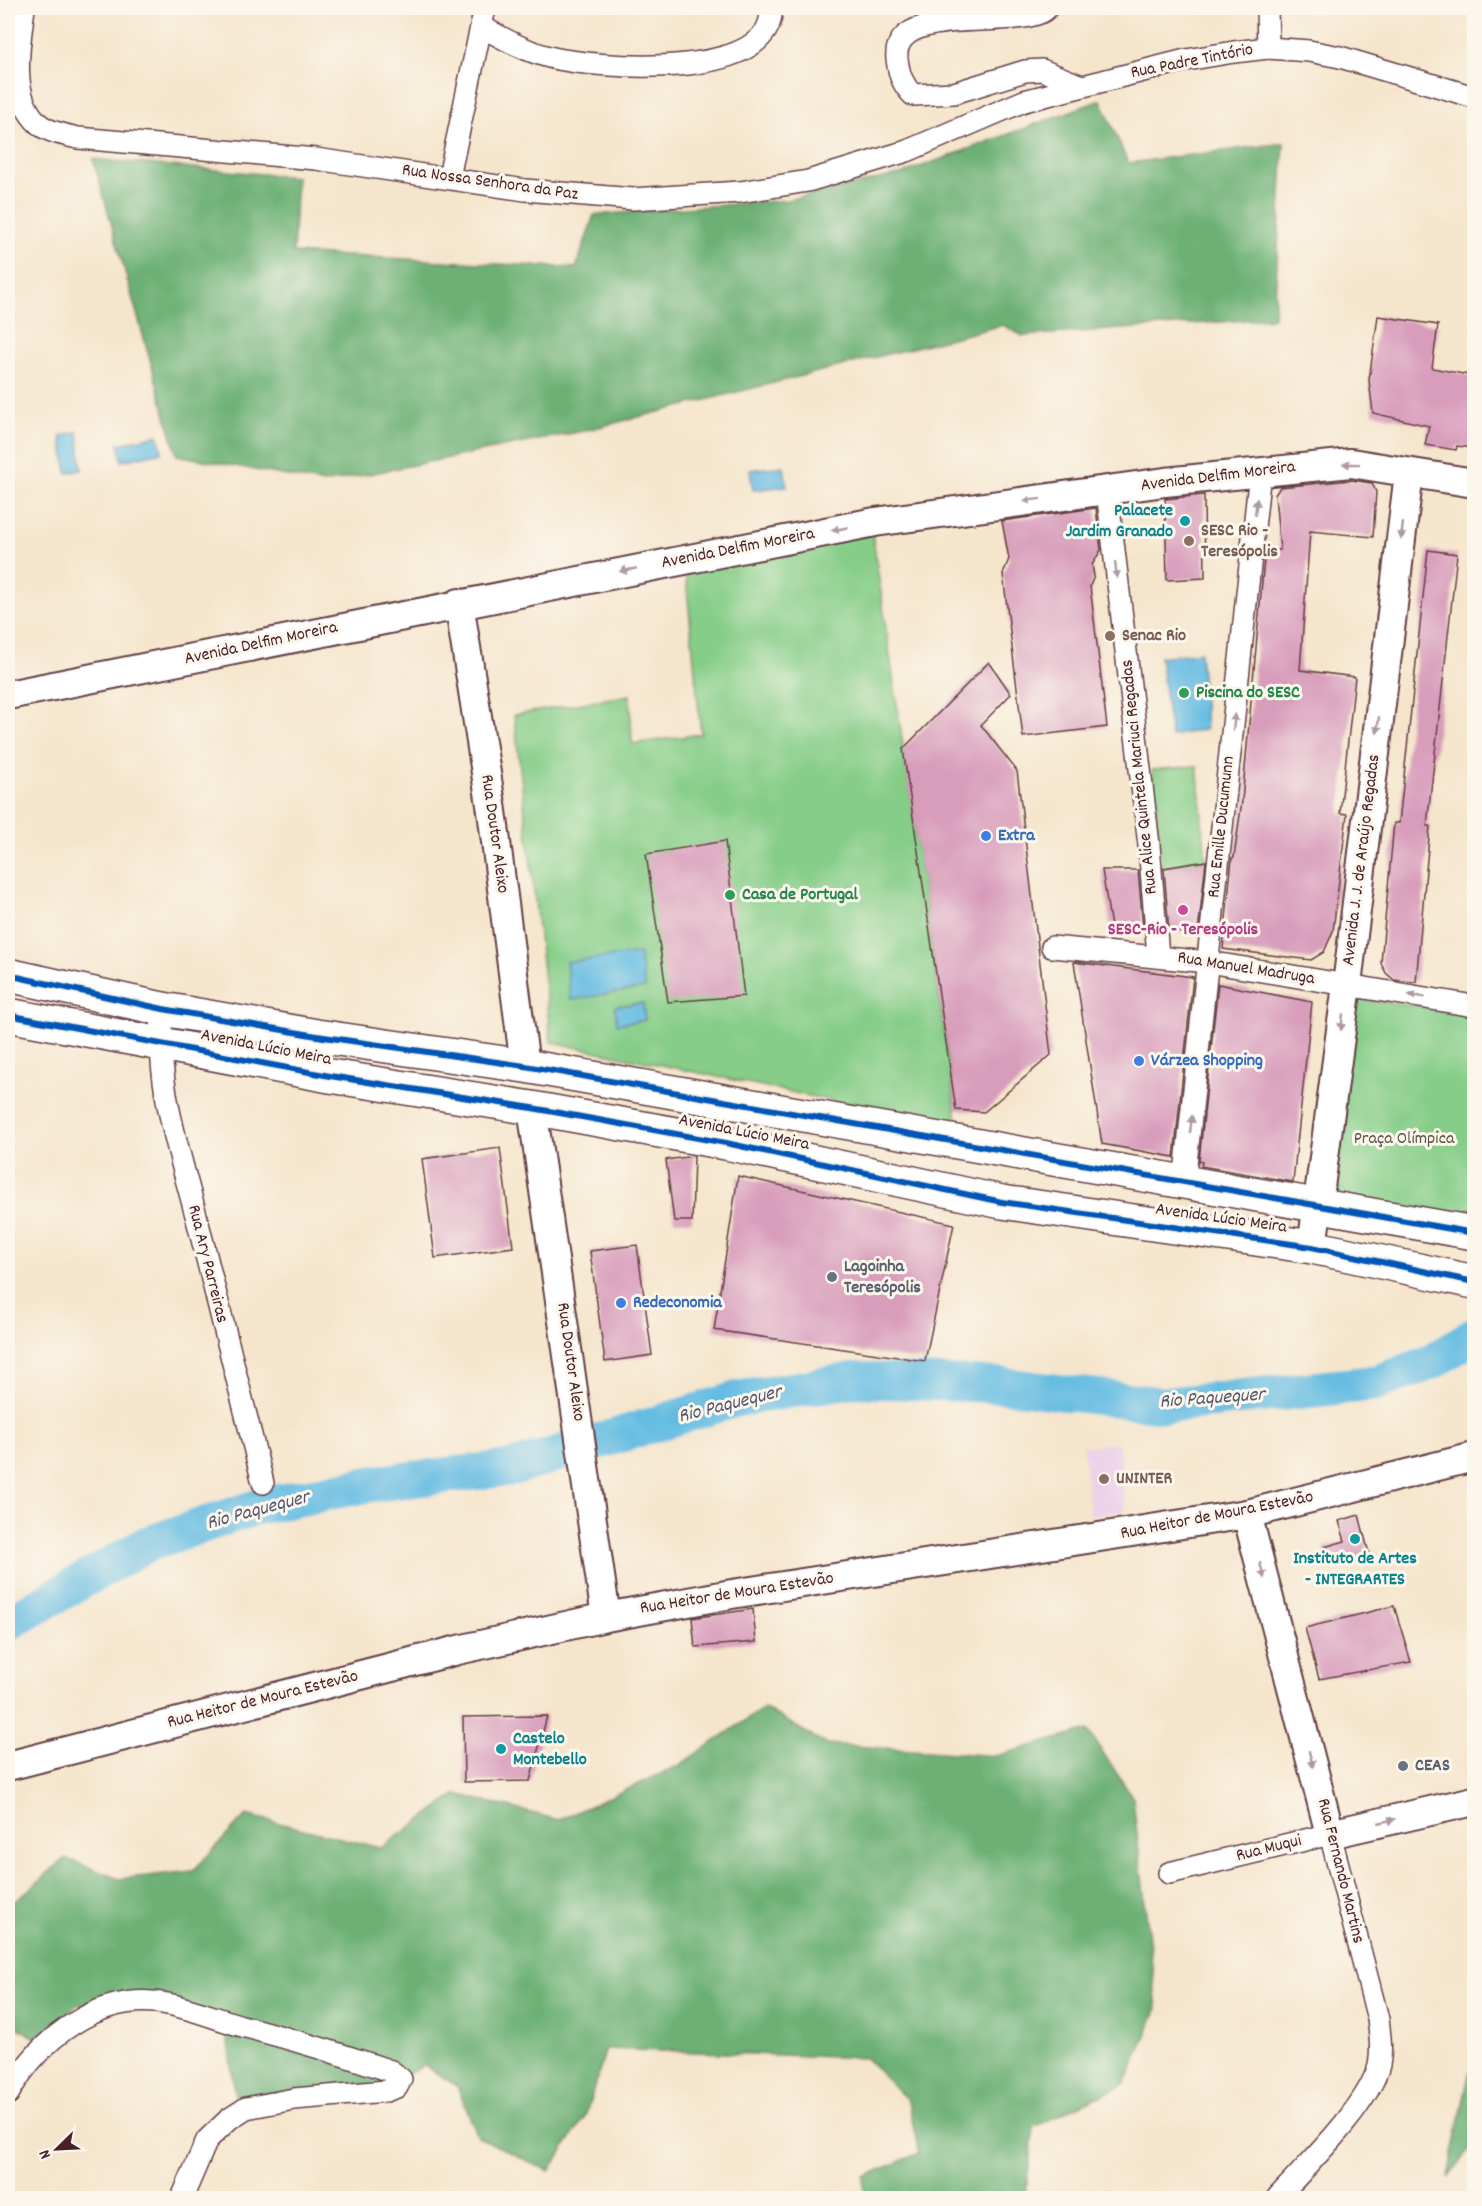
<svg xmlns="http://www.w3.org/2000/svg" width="1482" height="2206" viewBox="0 0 1482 2206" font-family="Dekko,sans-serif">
<rect width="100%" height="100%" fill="#fbf7ec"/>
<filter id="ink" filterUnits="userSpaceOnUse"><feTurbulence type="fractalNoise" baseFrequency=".0167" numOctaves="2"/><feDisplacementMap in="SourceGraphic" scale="12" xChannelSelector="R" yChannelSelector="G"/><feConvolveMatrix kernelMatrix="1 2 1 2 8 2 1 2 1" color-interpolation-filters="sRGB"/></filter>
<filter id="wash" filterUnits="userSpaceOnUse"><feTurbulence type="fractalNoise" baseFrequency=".008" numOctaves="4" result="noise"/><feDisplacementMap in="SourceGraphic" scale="24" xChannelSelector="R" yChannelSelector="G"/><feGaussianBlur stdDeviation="1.35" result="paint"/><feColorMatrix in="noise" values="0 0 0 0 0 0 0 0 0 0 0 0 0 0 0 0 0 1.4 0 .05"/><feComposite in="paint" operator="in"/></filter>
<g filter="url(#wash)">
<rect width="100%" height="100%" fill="#f5e5cc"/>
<!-- built -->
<polygon fill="#edd1e9" points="1119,1443 1125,1511 1090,1515 1083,1446"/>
<!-- green -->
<g fill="#86cd88" stroke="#68765a" stroke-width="1.5">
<polygon points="872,531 958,1127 551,1042 514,715 630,695 632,744 701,734 685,567"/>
<polygon points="1197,766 1206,861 1162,868 1152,770"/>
<polygon points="1354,998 1474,1013 1474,1221 1325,1199"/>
</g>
<!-- forest -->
<g fill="#6cb074" stroke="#5b6850" stroke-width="1.5">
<polygon points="1101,100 1128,163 1284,143 1274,318 1023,336 1003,325 583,431 324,483 177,455 93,159 297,177 293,253 576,268 594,215 787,200 901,174"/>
<polygon points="764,1708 826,1744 996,1756 1088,1730 1133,1798 1157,2010 1125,2084 1034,2127 1025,2198 864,2198 864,2177 919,2153 908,2101 866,2058 606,2049 585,2117 549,2171 478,2137 457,2086 424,2065 377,2092 236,2102 225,2022 99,2001 77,2005 36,2038 8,2022 8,1904 18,1899 65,1858 119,1879 193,1871 246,1815 381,1848 457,1794 559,1820 678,1766"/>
<polygon points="1474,2049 1474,2144 1448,2178"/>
</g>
<!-- water -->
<g fill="#65bce2" stroke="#586e86" stroke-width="1.5">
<polygon points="78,432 82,470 67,473 61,436"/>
<polygon points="158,435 162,452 122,461 119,444"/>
<polygon points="784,466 787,486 753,490 750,470"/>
<polygon points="1200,652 1206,729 1171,736 1160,657"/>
<polygon points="639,953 645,988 571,1000 566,962"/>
<polygon points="643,1003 645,1020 617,1024 615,1006"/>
</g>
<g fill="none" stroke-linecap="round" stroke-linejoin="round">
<!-- river -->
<polyline stroke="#65bce2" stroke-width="36" points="8,1623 147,1544 260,1506 370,1484 512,1468 737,1399 853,1380 1001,1385 1164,1405 1376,1383 1432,1362 1474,1335"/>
</g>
<g id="blocks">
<!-- building -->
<g fill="#d89dbb">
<polygon points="1378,316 1438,325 1432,368 1474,376 1474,448 1457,446 1456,450 1425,445 1429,426 1373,413 1369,380"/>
<polygon points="1351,480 1372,483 1376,492 1373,537 1310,531 1300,670 1355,677 1340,813 1347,814 1333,931 1324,952 1311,960 1223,949 1232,858 1234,857 1242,801 1265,549 1280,550 1275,495 1280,487"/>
<polygon points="1204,495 1205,578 1167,580 1165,499"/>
<polygon points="1096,508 1101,550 1092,565 1094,576 1090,586 1107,727 1023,737 1003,574 1009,559 1002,521"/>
<polygon points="1428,550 1457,554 1427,826 1430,826 1416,982 1394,980 1386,973 1381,963 1394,823 1399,823"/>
<polygon points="989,662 1011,694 981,725 1017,771 1051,1055 984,1112 956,1110 903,749"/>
<polygon points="725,841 744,996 668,1002 646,854"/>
<polygon points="1206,861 1198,932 1169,932 1164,868"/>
<polygon points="1102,870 1138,870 1143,927 1111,927"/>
<polygon points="1074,962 1193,977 1174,1157 1102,1144"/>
<polygon points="1218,984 1312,1002 1293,1182 1201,1166 1202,1162 1199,1161"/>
<polygon points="500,1148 513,1247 435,1258 422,1159"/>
<polygon points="694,1156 692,1221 674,1221 666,1160"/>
<polygon points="738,1176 954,1224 925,1361 714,1330"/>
<polygon points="637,1245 652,1355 605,1362 590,1251"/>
<polygon points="1359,1515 1370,1557 1350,1562 1349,1557 1329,1563 1324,1547 1345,1541 1339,1521"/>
<polygon points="1394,1606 1411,1662 1319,1679 1305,1628"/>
<polygon points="753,1609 756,1642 695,1647 692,1618"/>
<polygon points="547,1716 530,1781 464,1782 463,1717"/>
</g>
</g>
</g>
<g filter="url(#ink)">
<use href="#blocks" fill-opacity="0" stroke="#643d43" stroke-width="1.5"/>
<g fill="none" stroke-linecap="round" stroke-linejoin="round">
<!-- street casing -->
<g stroke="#643d43" stroke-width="24">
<g id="street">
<path d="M 24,8 C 20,43 8,96 39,124 C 48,132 65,135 78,138 L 316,159 L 525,190 L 633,199 L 740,192 L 808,181 L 907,151 L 1024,101 L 1186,60 L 1234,52 L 1268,48 L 1309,51 L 1340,57 L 1474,97"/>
<path d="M 1047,8 C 1025,33 891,0 897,59 C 899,74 902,84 913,95 L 954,93 L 1025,71 L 1042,70 L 1079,85"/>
<polyline points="1267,8 1268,48"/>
<path d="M 482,27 C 504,39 527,52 553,58 C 601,68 732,77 764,33 C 770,26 771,16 772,8"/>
<polyline points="449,177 485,8"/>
<polyline points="1107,491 1149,845 1158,956"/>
<polyline points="1052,947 1208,962 1474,1006"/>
<path d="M 163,1009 C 153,1077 181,1157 198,1223 C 219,1309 241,1396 263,1483"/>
<polyline points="1184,1183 1260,472"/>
<path d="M 1169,1873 L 1330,1834 L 1378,2019 C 1380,2035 1382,2050 1379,2065 C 1368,2107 1306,2166 1277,2198"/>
<path d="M 8,2094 C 39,2039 100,1990 168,2004 C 193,2009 217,2019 242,2026 C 292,2039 341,2054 391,2071 L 401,2079 L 397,2087 L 386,2091 L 294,2099 L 246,2108 L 229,2119 L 207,2140 L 182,2198"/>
</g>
</g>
<!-- secondary casing -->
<g stroke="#643d43" stroke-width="32">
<g id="secondary">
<polyline points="459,603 492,811 525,1066"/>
<polyline points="8,695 875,522 1165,482 1351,463 1474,483"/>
<polyline points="532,1108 606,1617"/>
<polyline points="1312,1247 1347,985 1409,473"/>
<polyline points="1247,1514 1330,1834 1474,1801"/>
<polyline points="8,1766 458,1650 606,1617 732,1594 1247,1514 1474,1457"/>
</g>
</g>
<!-- primary casing -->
<g stroke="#643d43" stroke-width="36">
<g id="primary">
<polyline points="8,975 163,1009 317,1036 525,1066 1474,1233"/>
<polyline points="8,1015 330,1076 532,1108 726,1143 1002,1202 1312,1247 1474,1282"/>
</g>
</g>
<!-- street -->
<use href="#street" stroke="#fff" stroke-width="21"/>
<!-- secondary -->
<use href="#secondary" stroke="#fff" stroke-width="28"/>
<!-- primary -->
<use href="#primary" stroke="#fff" stroke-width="33"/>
<!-- cycleway casing -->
<g stroke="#fbf7ec" stroke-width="10">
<g id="cycleway">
<polyline points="8,975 163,1009 317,1036 525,1066 1474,1233"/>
<polyline points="8,1015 330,1076 532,1108 726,1143 1002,1202 1312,1247 1474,1282"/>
</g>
</g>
<!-- cycleway -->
<use href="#cycleway" stroke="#0057b8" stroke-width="6"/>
</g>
<!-- one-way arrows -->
<defs><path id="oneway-solid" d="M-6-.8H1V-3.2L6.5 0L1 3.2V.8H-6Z" transform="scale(1.5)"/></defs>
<g fill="#ae9aa0">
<use href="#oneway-solid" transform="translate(1351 464) rotate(-179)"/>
<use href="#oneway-solid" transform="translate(1032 500) rotate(173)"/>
<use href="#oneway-solid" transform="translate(1256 507) rotate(-84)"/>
<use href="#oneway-solid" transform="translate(840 529) rotate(169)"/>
<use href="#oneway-solid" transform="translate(1402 531) rotate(97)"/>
<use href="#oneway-solid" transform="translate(628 570) rotate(169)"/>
<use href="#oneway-solid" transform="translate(1116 570) rotate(83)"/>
<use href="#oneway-solid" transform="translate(1234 722) rotate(-84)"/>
<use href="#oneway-solid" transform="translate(1378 725) rotate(97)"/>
<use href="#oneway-solid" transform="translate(1417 996) rotate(-171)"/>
<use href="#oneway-solid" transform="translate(1342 1022) rotate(97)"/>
<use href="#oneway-solid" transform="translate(1191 1124) rotate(-84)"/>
<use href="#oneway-solid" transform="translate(1262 1570) rotate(75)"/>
<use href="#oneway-solid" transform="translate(1311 1759) rotate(75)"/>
<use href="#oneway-solid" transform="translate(1387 1821) rotate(-13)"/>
</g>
</g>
<!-- markers -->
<g fill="#0f9aa8" stroke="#fbf7ec" stroke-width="2">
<circle cx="1185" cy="521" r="6"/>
<circle cx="1355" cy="1539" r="6"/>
<circle cx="501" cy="1749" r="6"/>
</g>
<g fill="#8d6e63" stroke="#fbf7ec" stroke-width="2">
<circle cx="1189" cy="541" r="6"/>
<circle cx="1110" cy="636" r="6"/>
<circle cx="1104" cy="1479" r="6"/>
</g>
<g fill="#2e9e5b" stroke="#fbf7ec" stroke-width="2">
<circle cx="1184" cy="693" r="6"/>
<circle cx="730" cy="895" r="6"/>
</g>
<g fill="#3f7fe0" stroke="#fbf7ec" stroke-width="2">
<circle cx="986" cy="836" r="6"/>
<circle cx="1139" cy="1061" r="6"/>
<circle cx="621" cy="1303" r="6"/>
</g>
<circle fill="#d1479c" stroke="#fbf7ec" stroke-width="2" cx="1183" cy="910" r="6"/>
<g fill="#6b7280" stroke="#fbf7ec" stroke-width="2">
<circle cx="832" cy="1277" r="6"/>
<circle cx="1403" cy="1766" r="6"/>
</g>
<g text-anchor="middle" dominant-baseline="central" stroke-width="6" stroke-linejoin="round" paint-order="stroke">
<!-- street labels -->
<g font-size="18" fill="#4a1f2b" stroke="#fbf7ec">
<text transform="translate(1192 62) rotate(-11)">Rua Padre Tintório</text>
<text transform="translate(490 183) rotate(8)">Rua Nossa Senhora da Paz</text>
<text transform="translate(1218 477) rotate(-7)">Avenida Delfim Moreira</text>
<text transform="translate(738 549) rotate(-11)">Avenida Delfim Moreira</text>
<text transform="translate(261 644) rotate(-12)">Avenida Delfim Moreira</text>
<text transform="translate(1140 777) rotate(-96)">Rua Alice Quintela Mariuci Regadas</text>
<text transform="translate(1222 827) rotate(-84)">Rua Emille Ducumunn</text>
<text transform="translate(494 834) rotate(82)">Rua Doutor Aleixo</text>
<text transform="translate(1362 860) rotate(-83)">Avenida J. J. de Araújo Regadas</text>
<text transform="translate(1246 969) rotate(9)">Rua Manuel Madruga</text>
<text transform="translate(266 1048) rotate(11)">Avenida Lúcio Meira</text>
<text transform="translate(744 1133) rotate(11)">Avenida Lúcio Meira</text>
<text transform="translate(1221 1219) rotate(8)">Avenida Lúcio Meira</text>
<text transform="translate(207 1264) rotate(76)">Rua Ary Parreiras</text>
<text transform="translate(570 1362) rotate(82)">Rua Doutor Aleixo</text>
<text transform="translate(1217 1516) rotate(-11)">Rua Heitor de Moura Estevão</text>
<text transform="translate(737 1594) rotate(-9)">Rua Heitor de Moura Estevão</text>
<text transform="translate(263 1700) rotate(-14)">Rua Heitor de Moura Estevão</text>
<text transform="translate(1269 1849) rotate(-14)">Rua Muqui</text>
<text transform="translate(1340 1871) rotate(76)">Rua Fernando Martins</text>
</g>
<!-- culture labels -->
<g font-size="18" font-weight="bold" fill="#0d838f" stroke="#fbf7ec" text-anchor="end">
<text x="1173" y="511">Palacete<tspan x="1173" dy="21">Jardim Granado</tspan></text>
<text x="1355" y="1559" text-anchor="middle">Instituto de Artes<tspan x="1355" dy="21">- INTEGRARTES</tspan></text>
<text x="513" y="1739" text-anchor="start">Castelo<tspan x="513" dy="21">Montebello</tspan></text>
</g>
<!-- education labels -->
<g font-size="18" font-weight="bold" fill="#785e54" stroke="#fbf7ec" text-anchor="start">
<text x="1201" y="531">SESC Rio -<tspan x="1201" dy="21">Teresópolis</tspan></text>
<text x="1122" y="636">Senac Rio</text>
<text x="1116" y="1479">UNINTER</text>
</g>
<!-- leisure labels -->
<g font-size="18" font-weight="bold" fill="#27864d" stroke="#fbf7ec" text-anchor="start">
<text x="1196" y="693">Piscina do SESC</text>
<text x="742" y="895">Casa de Portugal</text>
</g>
<!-- shop labels -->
<g font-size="18" font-weight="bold" fill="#366cbe" stroke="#fbf7ec" text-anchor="start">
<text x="998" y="836">Extra</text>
<text x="1151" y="1061">Várzea Shopping</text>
<text x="633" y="1303">Redeconomia</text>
</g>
<!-- hotel labels -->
<g font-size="18" font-weight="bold" fill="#b23c85" stroke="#fbf7ec">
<text x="1183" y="930">SESC-Rio - Teresópolis</text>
</g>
<!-- park labels -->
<g font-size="18" fill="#5c5347" stroke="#fbf7ec">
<text x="1404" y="1139">Praça Olímpica</text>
</g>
<!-- worship labels -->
<g font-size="18" font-weight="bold" fill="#5b616d" stroke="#fbf7ec" text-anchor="start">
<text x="844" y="1267">Lagoinha<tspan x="844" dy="21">Teresópolis</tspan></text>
<text x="1415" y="1766">CEAS</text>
</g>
<!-- water labels -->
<g font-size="20" font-style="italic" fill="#53566b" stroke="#fbf7ec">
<text transform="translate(1212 1399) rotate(-4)">Rio Paquequer</text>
<text transform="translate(730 1405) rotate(-14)">Rio Paquequer</text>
<text transform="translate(258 1511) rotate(-15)">Rio Paquequer</text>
</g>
</g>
<!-- margin -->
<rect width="1482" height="2206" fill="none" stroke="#fbf7ec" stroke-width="30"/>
<!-- north arrow -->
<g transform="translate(57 2149) rotate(246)" stroke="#fbf7ec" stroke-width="4.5" paint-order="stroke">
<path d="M0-4.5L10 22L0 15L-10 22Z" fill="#4a1f2b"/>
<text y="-9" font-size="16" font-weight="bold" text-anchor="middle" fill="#4a1f2b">N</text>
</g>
</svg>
